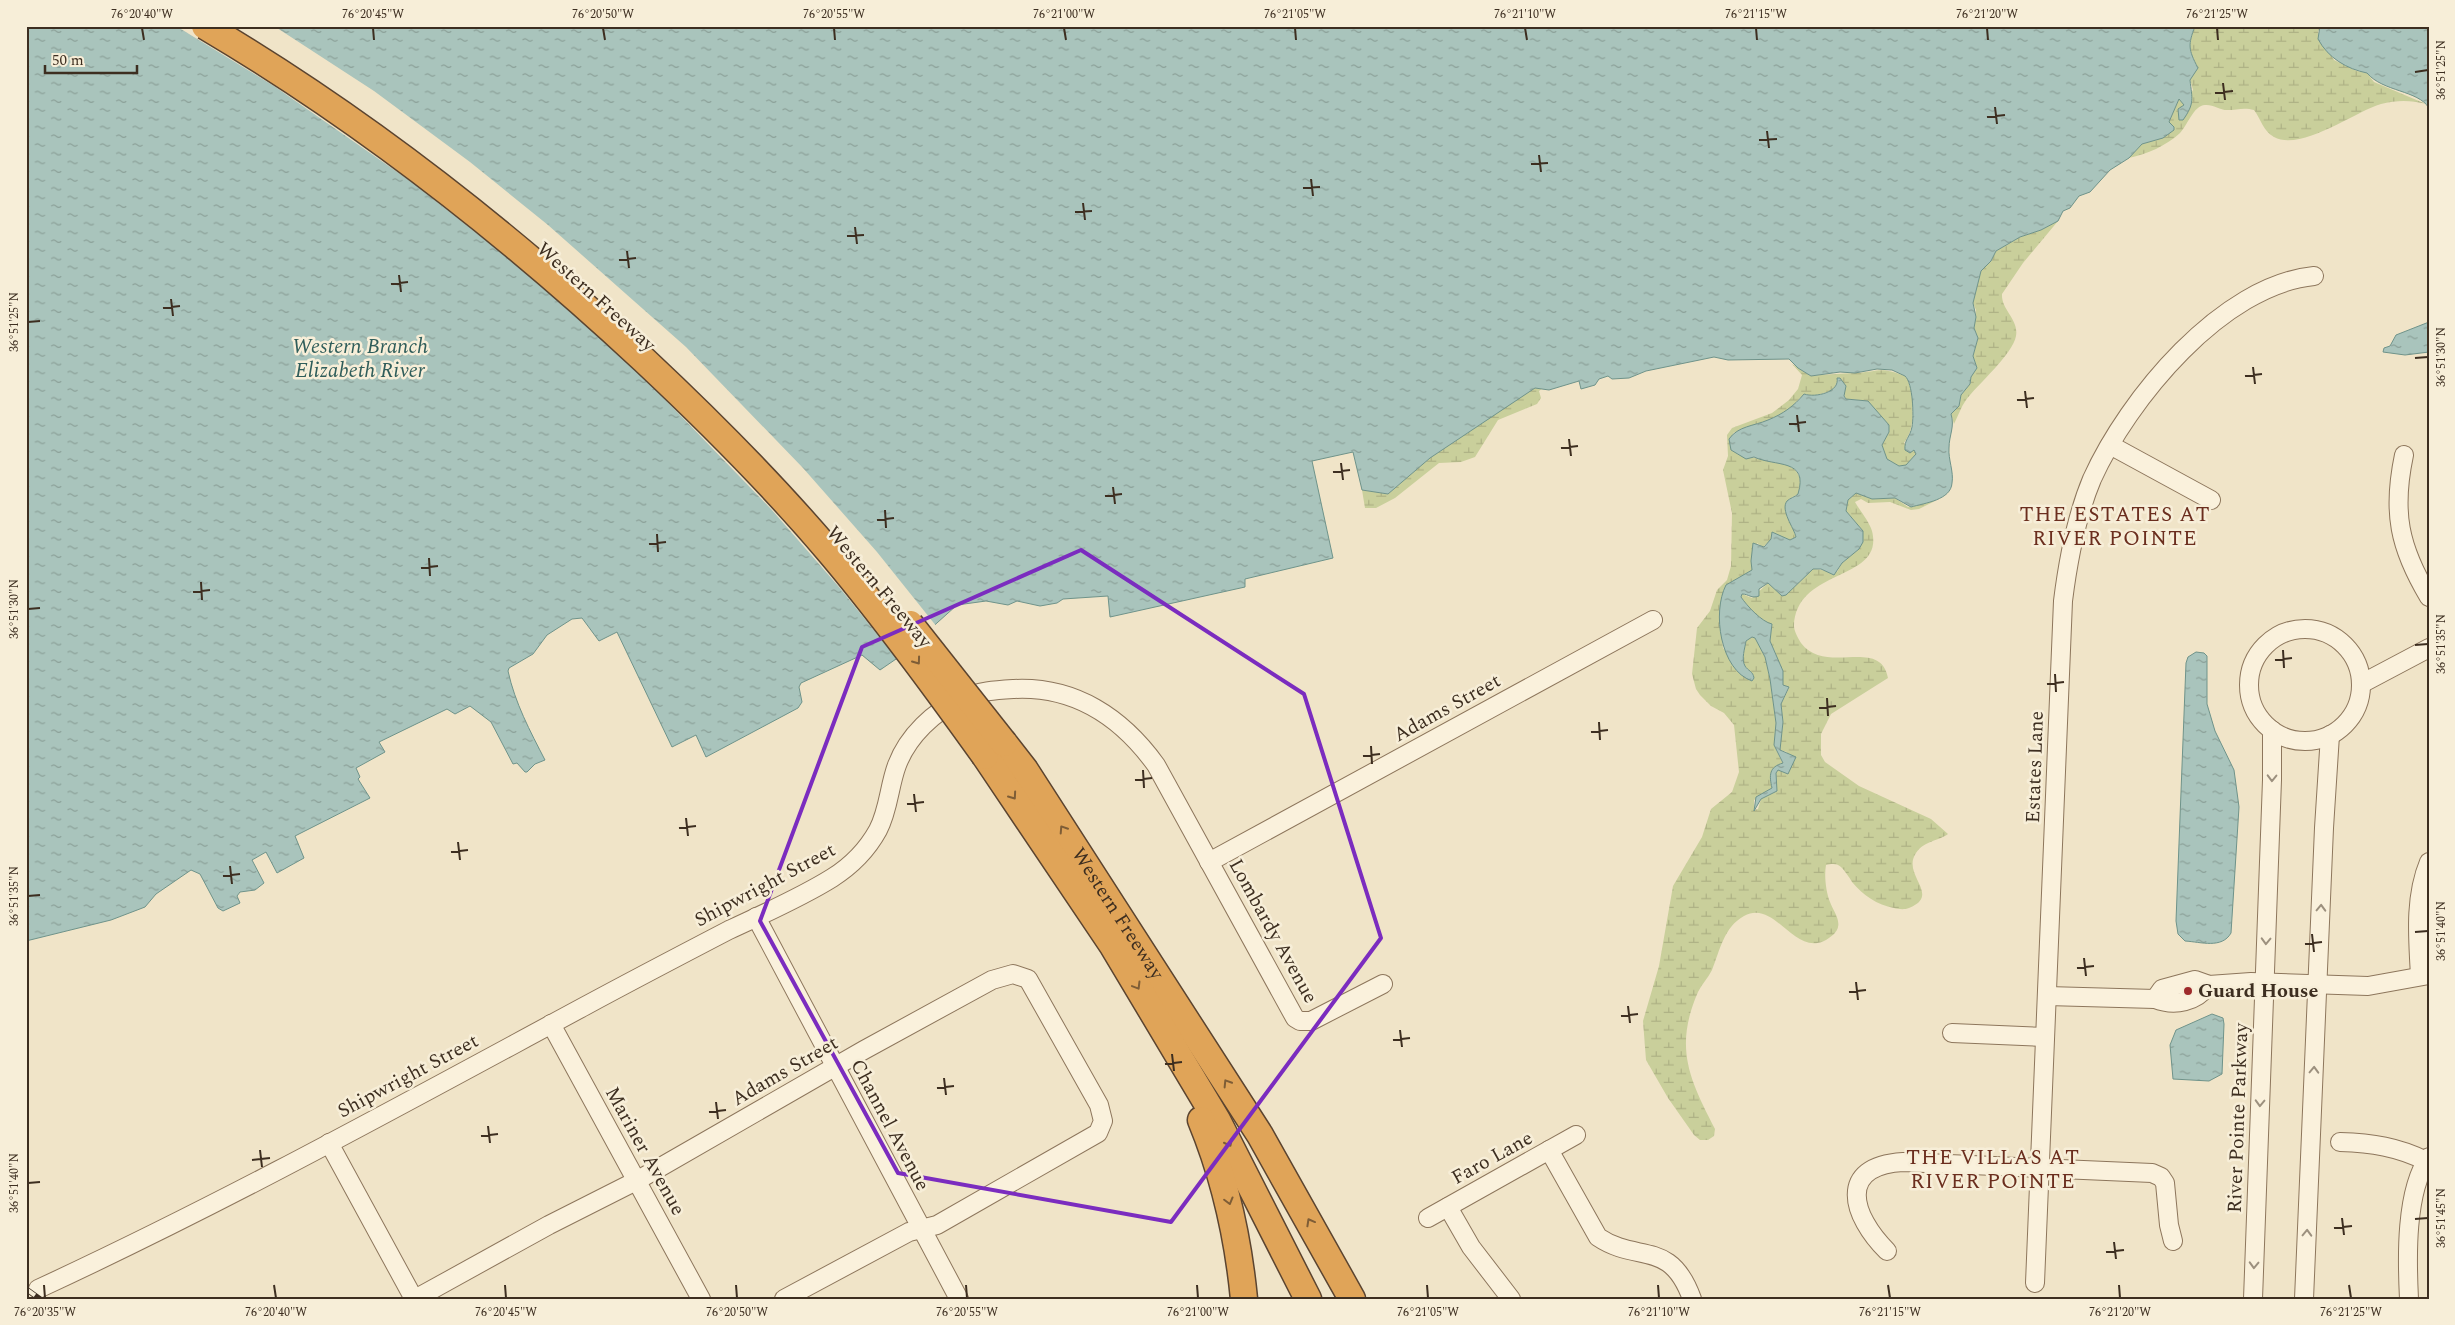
<svg xmlns="http://www.w3.org/2000/svg" width="2455" height="1325" viewBox="0 0 2455 1325" font-family="Spectral,serif">
<defs>
<pattern id="wetland-marsh" width="20" height="14" patternUnits="userSpaceOnUse" patternTransform="scale(1.25)"><rect width="20" height="14" fill="#c9cf9b"/><path d="M1 5h8M5 5V1M11 12h8M15 12V8" fill="none" stroke="#aeb285"/></pattern>
<pattern id="water-ripples" width="26" height="14" patternUnits="userSpaceOnUse" patternTransform="scale(1.25)"><rect width="26" height="14" fill="#a9c4bc"/><path d="M2 4q2-2 4 0t4 0M15 11q2-2 4 0t4 0" fill="none" stroke="#8ba098"/></pattern>
</defs>
<rect width="100%" height="100%" fill="#f0e4c8"/>
<!-- wetland -->
<g fill="url(#wetland-marsh)">
<path d="M 2195,26 L 2320,26 L 2318,32 L 2334,60 L 2357,71 L 2367,73 L 2374,82 L 2426,104 C 2411,100 2396,100 2381,104 C 2354,112 2301,152 2274,137 C 2263,131 2261,119 2254,110 C 2244,107 2237,110 2227,110 C 2220,110 2212,104 2205,105 C 2194,105 2187,126 2180,133 C 2166,146 2147,154 2129,158 L 2142,144 L 2163,138 L 2173,130 L 2174,127 L 2169,122 L 2179,99 L 2184,105 L 2179,113 L 2193,90 L 2190,79 L 2198,68 C 2188,49 2188,45 2195,26 Z"/>
<path d="M 2058,221 L 2023,263 L 2002,294 C 2001,310 2019,319 2016,336 C 2013,354 1977,385 1966,400 C 1961,407 1958,416 1954,424 L 1951,414 L 1959,406 L 1961,395 L 1970,384 L 1971,377 L 1977,368 L 1973,356 L 1978,338 L 1974,328 L 1976,310 L 1973,303 L 1981,271 L 1991,261 L 1996,251 L 2020,237 L 2041,230 Z"/>
<path d="M 1792,364 L 1811,376 C 1826,374 1840,374 1855,373 C 1879,372 1879,366 1905,376 C 1913,383 1914,417 1911,428 C 1910,433 1907,438 1904,443 L 1914,450 L 1916,454 L 1906,465 L 1899,466 L 1887,459 L 1882,445 L 1889,432 L 1868,401 L 1846,399 L 1838,380 L 1833,390 L 1815,396 L 1804,394 L 1787,411 L 1767,421 L 1733,433 L 1737,454 C 1760,463 1811,455 1798,494 L 1789,499 C 1786,521 1791,519 1796,537 L 1790,540 C 1778,536 1771,539 1763,547 L 1757,543 L 1751,561 L 1753,571 L 1726,585 L 1719,613 L 1723,648 L 1752,681 L 1754,678 C 1753,671 1748,671 1745,666 C 1741,659 1745,648 1746,641 L 1752,637 L 1755,638 L 1765,657 L 1770,679 L 1776,723 L 1774,745 L 1783,764 L 1770,778 L 1772,788 L 1754,800 L 1754,810 L 1758,809 L 1761,799 L 1777,791 L 1776,773 L 1778,770 L 1782,771 L 1787,752 L 1780,750 L 1783,722 L 1781,704 L 1789,688 L 1783,685 L 1783,671 L 1770,641 L 1772,625 C 1762,622 1747,606 1741,597 L 1742,594 L 1752,598 L 1768,583 L 1782,595 L 1786,595 L 1813,569 C 1822,569 1828,573 1837,572 L 1842,563 L 1859,549 L 1863,531 L 1846,511 L 1848,500 L 1856,493 L 1872,499 L 1895,498 L 1908,507 L 1937,500 L 1919,509 L 1911,510 L 1890,502 L 1868,503 L 1861,499 L 1855,502 C 1860,511 1869,521 1872,531 C 1885,582 1796,567 1794,626 C 1794,631 1798,638 1801,643 C 1826,676 1880,636 1888,678 L 1831,714 L 1821,734 L 1821,755 L 1825,762 L 1859,786 L 1931,819 L 1948,834 C 1937,842 1925,840 1916,853 C 1901,875 1942,895 1909,908 C 1904,910 1898,909 1894,908 C 1877,905 1863,895 1852,882 C 1849,877 1845,871 1841,867 C 1836,863 1832,864 1826,865 C 1824,876 1826,892 1830,902 C 1833,910 1840,919 1838,927 C 1838,929 1835,933 1834,934 C 1797,968 1778,897 1744,916 C 1724,927 1720,950 1712,970 C 1708,978 1702,984 1698,992 C 1674,1047 1689,1079 1715,1129 L 1714,1136 L 1708,1140 L 1700,1140 L 1694,1135 L 1668,1098 L 1646,1060 L 1643,1021 L 1659,966 L 1673,886 L 1702,837 L 1711,809 L 1732,792 L 1739,772 L 1734,725 L 1724,713 L 1711,706 L 1700,695 L 1696,689 L 1692,674 L 1697,628 L 1710,611 L 1717,590 L 1727,580 L 1731,566 L 1732,513 L 1723,470 L 1728,456 L 1727,435 L 1732,428 L 1772,413 L 1789,400 L 1798,389 L 1802,375 Z"/>
<polygon points="1535,387 1543,388 1539,391 1541,398 1537,404 1498,420 1475,457 1461,462 1439,463 1395,498 1376,508 1365,508 1362,490 1388,494 1430,458"/>
</g>
<!-- water -->
<g fill="url(#water-ripples)" stroke="#6f938a">
<path d="M 26,26 L 2195,26 C 2188,45 2188,49 2198,68 L 2190,80 C 2192,99 2195,103 2183,120 L 2179,120 L 2178,109 L 2184,105 L 2179,99 L 2169,122 L 2174,127 L 2174,130 L 2163,138 L 2142,144 L 2129,158 L 2110,170 L 2090,192 L 2079,196 L 2070,208 L 2063,211 L 2058,221 L 2041,230 L 2020,237 L 1996,251 L 1991,261 L 1981,271 L 1973,303 L 1976,317 L 1974,328 L 1978,338 L 1973,356 L 1977,368 L 1971,377 L 1970,384 L 1961,395 L 1959,406 L 1951,414 C 1955,427 1949,435 1949,448 C 1948,459 1954,472 1952,483 C 1951,500 1925,503 1911,507 L 1895,498 L 1872,499 L 1856,493 L 1848,500 L 1846,511 L 1863,531 L 1863,542 L 1859,549 L 1842,563 L 1834,575 L 1821,569 L 1813,569 L 1786,595 L 1782,596 L 1768,583 L 1759,589 L 1759,596 C 1751,599 1749,594 1742,594 L 1741,597 C 1747,606 1762,622 1772,624 L 1770,641 L 1783,671 L 1783,685 L 1789,687 L 1781,704 L 1783,722 L 1780,750 L 1796,757 L 1788,774 L 1778,770 L 1776,773 L 1777,791 L 1761,799 L 1754,811 L 1756,797 L 1772,788 C 1769,775 1769,767 1783,763 L 1774,745 L 1776,723 L 1770,679 L 1765,657 L 1755,638 L 1752,637 L 1746,641 C 1745,648 1741,659 1745,666 C 1748,671 1753,671 1754,678 L 1752,681 C 1720,670 1712,612 1726,585 L 1752,570 L 1751,561 L 1753,543 L 1764,547 L 1771,539 L 1772,532 L 1790,540 L 1796,537 C 1794,528 1780,510 1787,501 C 1790,498 1795,497 1798,494 C 1809,458 1775,467 1754,457 L 1746,459 L 1731,450 L 1729,439 C 1738,426 1754,426 1768,420 C 1783,414 1794,406 1804,394 C 1816,398 1840,392 1837,378 L 1840,378 L 1846,386 L 1844,396 L 1846,399 L 1868,401 L 1889,425 L 1889,432 L 1882,445 L 1887,459 L 1899,466 L 1906,465 L 1916,454 L 1914,450 L 1910,453 L 1905,450 C 1904,440 1910,437 1912,427 C 1914,416 1913,383 1905,376 L 1892,370 L 1877,369 L 1855,373 L 1840,372 L 1811,376 L 1798,368 L 1789,359 L 1728,360 L 1714,357 L 1646,371 L 1629,378 L 1612,379 L 1608,376 L 1599,379 L 1595,385 L 1581,389 L 1579,381 L 1549,390 L 1535,388 L 1430,458 L 1388,494 L 1362,490 L 1353,452 L 1312,461 L 1333,558 L 1245,579 L 1245,587 L 1110,617 L 1108,596 L 1063,599 L 1057,603 L 1040,606 L 1017,601 L 1008,605 L 986,601 L 957,605 L 899,657 L 880,670 L 862,655 L 801,683 L 799,687 L 802,702 L 798,708 L 706,757 L 696,735 L 672,747 L 617,632 L 599,641 L 582,618 L 572,619 L 547,635 L 533,654 L 509,668 L 508,671 C 515,703 530,731 545,760 L 535,764 L 527,772 L 525,772 L 517,763 L 513,764 L 491,722 L 470,706 L 455,714 L 447,709 L 379,742 L 385,752 L 356,768 L 360,777 L 358,779 L 370,798 L 295,836 L 304,858 L 277,873 L 266,852 L 252,860 L 264,883 L 255,890 L 240,892 L 237,896 L 240,903 L 223,911 L 218,908 L 200,874 L 191,870 L 156,894 L 145,907 L 111,920 L 26,941 Z"/>
<path d="M 2320,26 L 2429,26 L 2429,108 C 2418,90 2383,92 2367,73 C 2347,69 2328,58 2318,39 Z"/>
<polygon points="2429,322 2429,352 2405,355 2383,352 2384,348 2390,346 2396,335"/>
<path d="M 2196,652 L 2204,653 L 2207,656 L 2207,704 L 2215,731 L 2234,770 L 2239,807 L 2231,933 C 2222,949 2201,942 2185,941 L 2178,934 L 2176,921 L 2186,663 L 2188,657 Z"/>
<polygon points="2212,1014 2223,1018 2224,1024 2222,1074 2209,1081 2173,1079 2170,1045 2176,1030"/>
</g>
<!-- pier -->
<polygon fill="#f0e4c8" points="176,26 274,26 374,91 470,162 548,225 686,347 803,468 877,552 937,627 898,660 839,587 771,509 650,384 591,329 516,264 413,183 274,86"/>
<g fill="none" stroke-linecap="round" stroke-linejoin="round">
<!-- minor casing -->
<g stroke="#8d765c" stroke-width="20">
<g id="minor">
<polyline points="2110,445 2211,500"/>
<path d="M 2404,455 C 2392,512 2399,547 2429,597"/>
<circle cx="2305" cy="685" r="56"/>
<polyline points="2361,684 2429,648"/>
<polyline points="1209,862 1653,620"/>
<polyline points="756,917 959,1299"/>
<path d="M 2420,976 C 2418,938 2414,898 2429,862"/>
<path d="M 2047,996 L 2155,999 C 2175,1007 2196,1002 2209,985"/>
<polyline points="2155,999 2162,989 2195,980 2209,985 2251,982 2368,986 2429,975"/>
<polyline points="551,1024 701,1299"/>
<polyline points="1952,1033 2045,1037"/>
<path d="M 2340,1142 C 2372,1143 2398,1147 2426,1161"/>
<polyline points="329,1143 414,1299"/>
<path d="M 1549,1150 L 1598,1237 C 1638,1264 1670,1238 1692,1299"/>
<polyline points="1448,1207 1471,1247 1511,1299"/>
<polyline points="1428,1218 1576,1135"/>
<path d="M 1887,1251 C 1852,1216 1836,1166 1903,1162 L 2152,1173 L 2161,1177 L 2165,1183 L 2169,1225 L 2173,1241"/>
<path d="M 2035,1283 L 2063,601 C 2068,561 2076,517 2092,479 C 2128,399 2222,285 2314,276"/>
<path d="M 38,1289 C 224,1203 405,1103 585,1006 C 633,980 681,955 729,930 C 763,914 800,898 832,878 C 851,866 867,850 878,830 C 889,809 889,786 897,765 C 908,736 934,711 962,699 C 978,691 997,690 1014,689 C 1075,686 1122,718 1156,765 L 1295,1018 L 1300,1021 L 1311,1021 L 1383,984"/>
<polyline points="415,1299 549,1225 638,1180 864,1050 992,980 1013,974 1028,979 1099,1105 1103,1121 1098,1133 937,1225 909,1232 784,1299"/>
<polyline points="2253,1299 2272,780 2272,730"/>
<polyline points="2304,1299 2324,828 2330,735"/>
<path d="M 2409,1299 C 2407,1259 2405,1191 2429,1157"/>
</g>
</g>
<!-- highway casing -->
<g stroke="#5b4430" stroke-width="29">
<g id="highway">
<path id="s1" d="M 1004,743 L 1025,770 L 1260,1135 L 1352,1299"/>
<polyline points="985,756 1113,946 1217,1120 1308,1299"/>
<path d="M 1201,1120 C 1225,1178 1238,1237 1244,1299"/>
</g>
</g>
<!-- minor -->
<use href="#minor" stroke="#faf1dc" stroke-width="18"/>
<!-- highway -->
<use href="#highway" stroke="#e0a458" stroke-width="26"/>
<!-- rail casing -->
<g stroke="#3d2e20" stroke-width="5.5">
<polyline id="rail" points="26,1289 40,1299"/>
</g>
<!-- rail -->
<use href="#rail" stroke="#f7eed8" stroke-width="4" stroke-dasharray="11" stroke-linecap="butt"/>
<!-- highway-bridge casing -->
<g stroke="#5b4430" stroke-width="29" stroke-linecap="butt">
<g id="highway-bridge">
<path d="M 205,26 C 364,120 509,234 644,360 C 708,420 771,483 828,550 C 884,616 935,686 985,756"/>
<polyline points="910,624 1004,743"/>
</g>
</g>
<!-- highway-bridge -->
<use href="#highway-bridge" stroke="#e0a458" stroke-width="26"/>
</g>
<!-- one-way arrows -->
<defs><path id="oneway-chevron" d="M-2-3.5L2.5 0L-2 3.5" fill="none" stroke-width="1.6" stroke-linecap="round" stroke-linejoin="round" transform="scale(1.25)"/></defs>
<g stroke="#7e5d36">
<use href="#oneway-chevron" transform="translate(917 661) rotate(54)"/>
<use href="#oneway-chevron" transform="translate(1013 796) rotate(55)"/>
<use href="#oneway-chevron" transform="translate(1063 829) rotate(-123)"/>
<use href="#oneway-chevron" transform="translate(1137 986) rotate(59)"/>
<use href="#oneway-chevron" transform="translate(1227 1083) rotate(-122)"/>
<use href="#oneway-chevron" transform="translate(1229 1143) rotate(63)"/>
<use href="#oneway-chevron" transform="translate(1229 1201) rotate(75)"/>
<use href="#oneway-chevron" transform="translate(1310 1222) rotate(-119)"/>
</g>
<g stroke="#9c907e">
<use href="#oneway-chevron" transform="translate(2272 778) rotate(91)"/>
<use href="#oneway-chevron" transform="translate(2321 908) rotate(-88)"/>
<use href="#oneway-chevron" transform="translate(2266 941) rotate(92)"/>
<use href="#oneway-chevron" transform="translate(2314 1070) rotate(-88)"/>
<use href="#oneway-chevron" transform="translate(2260 1103) rotate(92)"/>
<use href="#oneway-chevron" transform="translate(2307 1233) rotate(-88)"/>
<use href="#oneway-chevron" transform="translate(2254 1265) rotate(92)"/>
</g>
<!-- marked area -->
<path fill="none" stroke="#7b2cbf" stroke-width="4" stroke-linejoin="round" d="M 1081,550 L 1304,694 L 1381,938 L 1171,1222 L 898,1173 L 760,921 L 862,647 Z"/>
<!-- ticks -->
<path fill="none" stroke="#3d2e20" stroke-width="2" d="M 142,28 L 144,40M 373,28 L 374,40M 603,28 L 605,40M 834,28 L 835,40M 1064,28 L 1066,40M 1295,28 L 1296,40M 1525,28 L 1527,40M 1756,28 L 1757,40M 1987,28 L 1988,40M 2217,28 L 2218,40M 2415,72 L 2428,70M 2223,83 L 2225,100M 2215,93 L 2233,91M 1995,107 L 1997,124M 1987,117 L 2005,115M 1767,131 L 1769,148M 1759,140 L 1777,139M 1539,155 L 1541,172M 1531,164 L 1548,163M 1311,179 L 1313,196M 1303,188 L 1320,187M 1083,203 L 1085,220M 1075,212 L 1092,211M 855,227 L 857,244M 847,236 L 864,235M 627,251 L 629,268M 619,260 L 636,258M 399,275 L 401,292M 391,284 L 408,282M 171,299 L 173,316M 163,308 L 180,306M 28,322 L 40,321M 2415,358 L 2428,357M 2253,367 L 2255,384M 2245,376 L 2262,374M 2025,391 L 2027,408M 2017,400 L 2034,398M 1797,415 L 1799,432M 1789,424 L 1806,422M 1569,439 L 1571,456M 1561,448 L 1578,446M 1341,463 L 1343,480M 1333,472 L 1350,470M 1113,487 L 1115,504M 1105,496 L 1122,494M 885,510 L 886,528M 877,520 L 894,518M 657,534 L 658,552M 649,544 L 666,542M 429,558 L 430,576M 421,568 L 438,566M 201,582 L 202,600M 193,592 L 210,590M 28,609 L 40,608M 2415,645 L 2428,644M 2283,650 L 2284,668M 2275,660 L 2292,658M 2055,674 L 2056,692M 2047,684 L 2064,682M 1827,698 L 1828,716M 1819,708 L 1836,706M 1599,722 L 1600,740M 1591,732 L 1608,730M 1371,746 L 1372,764M 1363,756 L 1380,754M 1143,770 L 1144,788M 1135,780 L 1152,778M 914,794 L 916,812M 907,804 L 924,802M 686,818 L 688,836M 679,828 L 696,826M 458,842 L 460,860M 451,852 L 468,850M 230,866 L 232,884M 223,876 L 240,874M 28,896 L 40,895M 2415,932 L 2428,931M 2312,934 L 2314,952M 2305,944 L 2322,942M 2084,958 L 2086,976M 2077,968 L 2094,966M 1856,982 L 1858,1000M 1849,992 L 1866,990M 1628,1006 L 1630,1023M 1621,1016 L 1638,1014M 1400,1030 L 1402,1047M 1393,1040 L 1410,1038M 1172,1054 L 1174,1071M 1165,1064 L 1182,1062M 944,1078 L 946,1095M 937,1088 L 954,1086M 716,1102 L 718,1119M 709,1112 L 726,1110M 488,1126 L 490,1143M 481,1136 L 498,1134M 260,1150 L 262,1167M 252,1160 L 270,1158M 28,1183 L 40,1182M 2342,1218 L 2344,1235M 2415,1219 L 2428,1218M 2334,1228 L 2352,1226M 2114,1242 L 2116,1259M 2106,1252 L 2124,1250M 44,1285 L 45,1298M 274,1285 L 276,1298M 505,1285 L 506,1298M 736,1285 L 737,1298M 966,1285 L 967,1298M 1197,1285 L 1198,1298M 1427,1285 L 1428,1298M 1658,1285 L 1659,1298M 1888,1285 L 1890,1298M 2119,1285 L 2120,1298M 2349,1285 L 2351,1298"/>
<!-- markers -->
<circle fill="#9e2a2b" stroke="#f7eed8" stroke-width="2" cx="2188" cy="991" r="5"/>
<g text-anchor="middle" dominant-baseline="central" stroke-width="5" stroke-linejoin="round" paint-order="stroke">
<!-- street labels -->
<g font-size="20" fill="#3d2e20" stroke="#f7eed8">
<text transform="translate(596 297) rotate(42)">Western Freeway</text>
<text transform="translate(879 587) rotate(50)">Western Freeway</text>
<text transform="translate(1447 708) rotate(-29)">Adams Street</text>
<text transform="translate(2035 767) rotate(-88)">Estates Lane</text>
<text transform="translate(765 885) rotate(-28)">Shipwright Street</text>
<text stroke="none"><textPath href="#s1" startOffset="205">Western Freeway</textPath></text>
<text transform="translate(1273 931) rotate(61)">Lombardy Avenue</text>
<text transform="translate(785 1071) rotate(-30)">Adams Street</text>
<text transform="translate(408 1076) rotate(-28)">Shipwright Street</text>
<text transform="translate(2238 1118) rotate(-88)">River Pointe Parkway</text>
<text transform="translate(890 1125) rotate(62)">Channel Avenue</text>
<text transform="translate(645 1151) rotate(61)">Mariner Avenue</text>
<text transform="translate(1492 1158) rotate(-29)">Faro Lane</text>
</g>
<!-- poi labels -->
<g font-size="20" font-weight="bold" fill="#3d2e20" stroke="#f7eed8" text-anchor="start">
<text x="2198" y="991">Guard House</text>
</g>
<!-- water labels -->
<g font-size="21" font-style="italic" fill="#2f5d5a" stroke="#f7eed8">
<text x="360" y="347">Western Branch<tspan x="360" dy="24">Elizabeth River</tspan></text>
</g>
<!-- neighbourhood labels -->
<g font-size="21" letter-spacing="1" fill="#6b2e1e" stroke="#f7eed8">
<text x="2115" y="515">THE ESTATES AT<tspan x="2115" dy="24">RIVER POINTE</tspan></text>
<text x="1993" y="1158">THE VILLAS AT<tspan x="1993" dy="24">RIVER POINTE</tspan></text>
</g>
</g>
<!-- border -->
<rect width="2455" height="1325" fill="none" stroke="#f7eed8" stroke-width="55"/>
<!-- scale -->
<path d="M45 65v8h92v-8" fill="none" stroke="#3d2e20" stroke-width="2.5"/>
<text x="52" y="65" font-size="15" fill="#3d2e20" stroke="#f7eed8" stroke-width="4" paint-order="stroke">50 m</text>
<rect x="28" y="28" width="2400" height="1270" fill="none" stroke="#3d2e20" stroke-width="2"/>
<g font-size="12" text-anchor="middle" fill="#3d2e20">
<text x="142" y="18">76°20'40"W</text>
<text x="373" y="18">76°20'45"W</text>
<text x="603" y="18">76°20'50"W</text>
<text x="834" y="18">76°20'55"W</text>
<text x="1064" y="18">76°21'00"W</text>
<text x="1295" y="18">76°21'05"W</text>
<text x="1525" y="18">76°21'10"W</text>
<text x="1756" y="18">76°21'15"W</text>
<text x="1987" y="18">76°21'20"W</text>
<text x="2217" y="18">76°21'25"W</text>
<text transform="translate(2441 70) rotate(-90)" y="4">36°51'25"N</text>
<text transform="translate(14 322) rotate(-90)" y="4">36°51'25"N</text>
<text transform="translate(2441 357) rotate(-90)" y="4">36°51'30"N</text>
<text transform="translate(14 609) rotate(-90)" y="4">36°51'30"N</text>
<text transform="translate(2441 644) rotate(-90)" y="4">36°51'35"N</text>
<text transform="translate(14 896) rotate(-90)" y="4">36°51'35"N</text>
<text transform="translate(2441 931) rotate(-90)" y="4">36°51'40"N</text>
<text transform="translate(14 1183) rotate(-90)" y="4">36°51'40"N</text>
<text transform="translate(2441 1218) rotate(-90)" y="4">36°51'45"N</text>
<text x="45" y="1316">76°20'35"W</text>
<text x="276" y="1316">76°20'40"W</text>
<text x="506" y="1316">76°20'45"W</text>
<text x="737" y="1316">76°20'50"W</text>
<text x="967" y="1316">76°20'55"W</text>
<text x="1198" y="1316">76°21'00"W</text>
<text x="1428" y="1316">76°21'05"W</text>
<text x="1659" y="1316">76°21'10"W</text>
<text x="1890" y="1316">76°21'15"W</text>
<text x="2120" y="1316">76°21'20"W</text>
<text x="2351" y="1316">76°21'25"W</text>
</g>
</svg>
